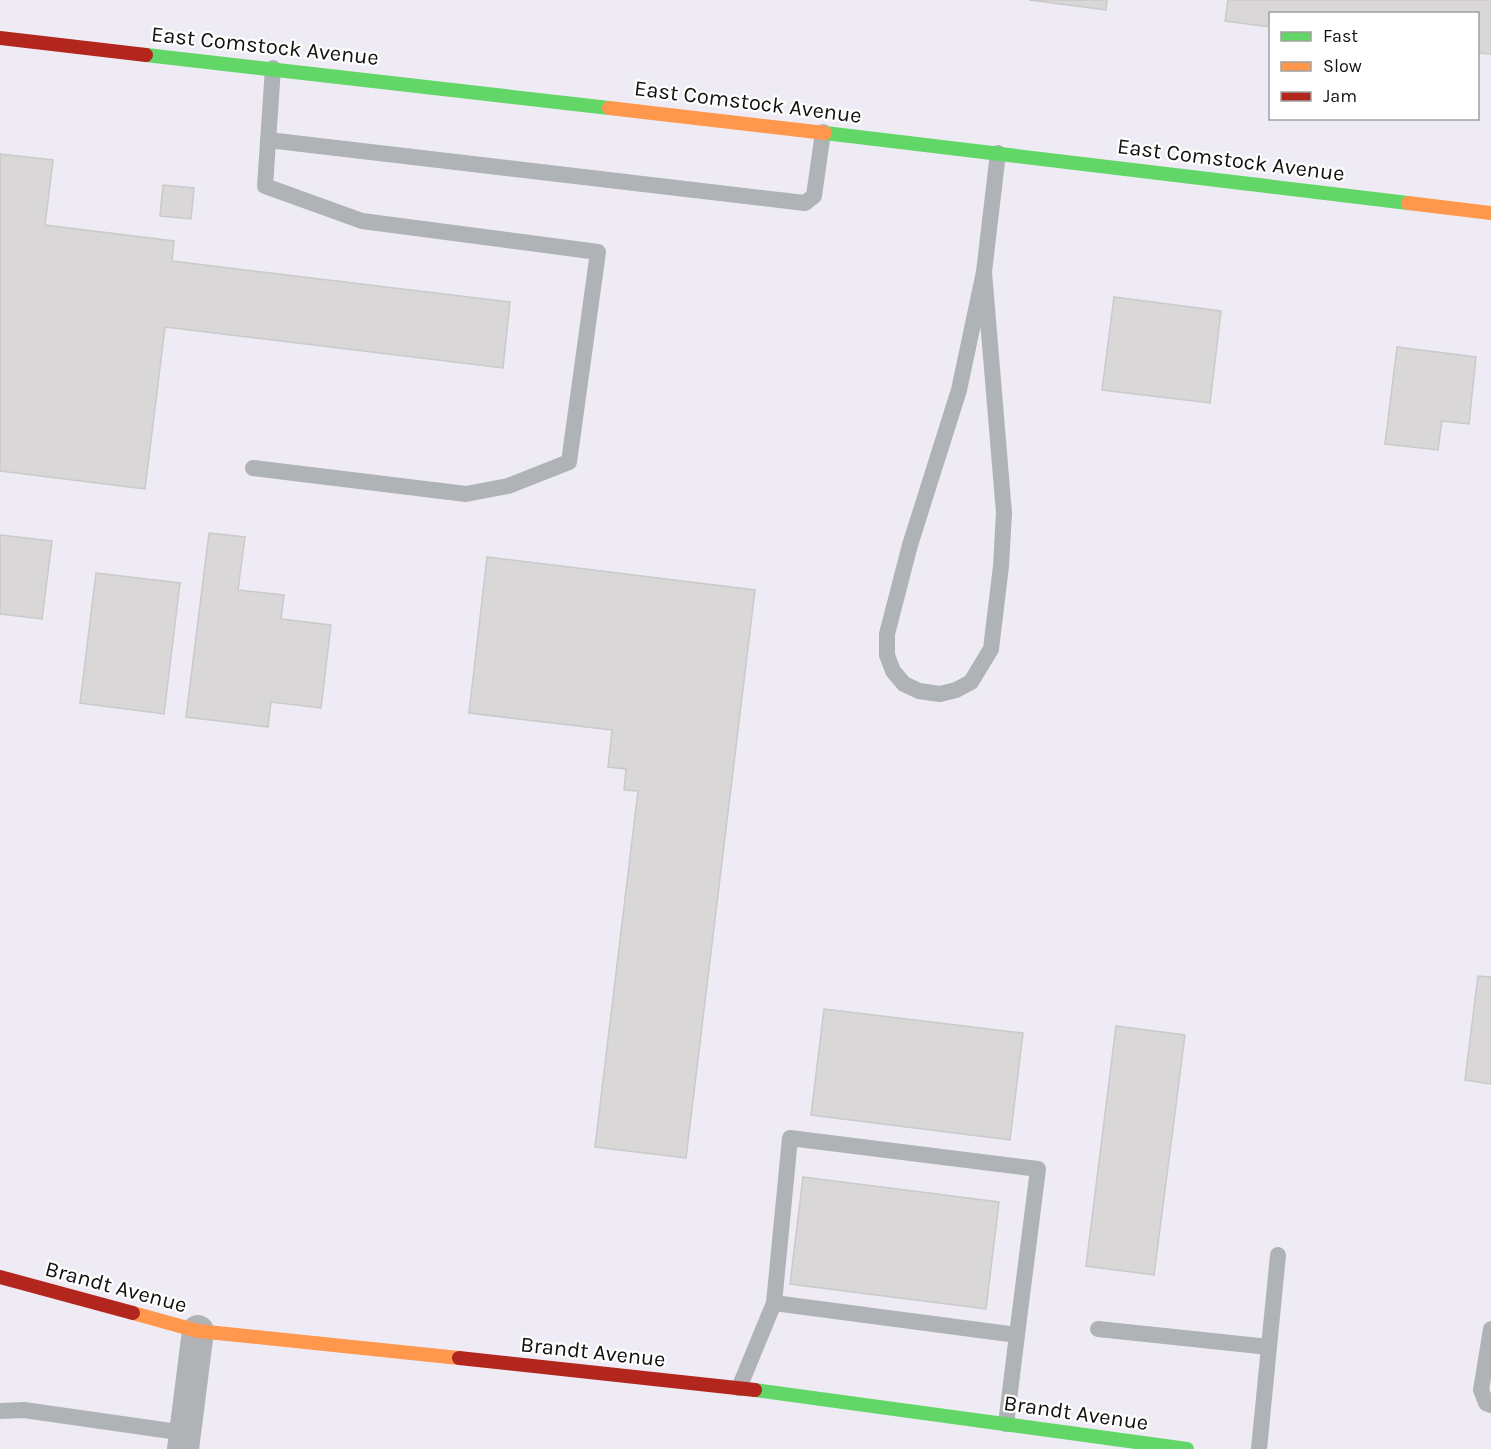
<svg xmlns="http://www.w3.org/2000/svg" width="1491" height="1449" viewBox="0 0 1491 1449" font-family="Karla,sans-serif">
<rect width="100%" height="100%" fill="#f2f1ec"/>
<!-- industrial -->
<path fill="#eeebf5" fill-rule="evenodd" d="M 0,0 L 1491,0 L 1491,1449 L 0,1449 ZM 1270,14 L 1478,14 L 1478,118 L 1270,118 Z"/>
<!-- building -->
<g fill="#d9d7d7" stroke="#cbc9c9" stroke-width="1.5">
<polygon points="1029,0 1107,0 1106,10"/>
<polygon points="1228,0 1491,0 1491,54 1478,53 1478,14 1270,14 1270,27 1225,21"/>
<polygon points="0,154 53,160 45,225 174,241 172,261 510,302 503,368 165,327 145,489 0,471"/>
<polygon points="163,185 194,188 191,219 160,216"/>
<polygon points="1114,297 1221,311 1210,403 1102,390"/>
<polygon points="1397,347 1476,357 1469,424 1442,421 1438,450 1385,444"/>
<polygon points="209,533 245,537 238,590 284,595 281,619 331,625 321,708 271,702 268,727 186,717"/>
<polygon points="0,535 52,541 42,619 0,614"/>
<polygon points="487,557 755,590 686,1158 595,1147 638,791 624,790 626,769 608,767 612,730 469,713"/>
<polygon points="96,573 180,583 164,714 80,703"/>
<polygon points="1478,976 1491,977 1491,1084 1465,1080"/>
<polygon points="824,1009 1023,1033 1010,1140 811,1115"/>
<polygon points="1116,1026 1185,1035 1154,1275 1086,1266"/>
<polygon points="803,1177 999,1202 986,1309 790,1284"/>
</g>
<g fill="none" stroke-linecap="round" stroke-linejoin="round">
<!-- lane -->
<g stroke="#afb3b6" stroke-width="16">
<polyline points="268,140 805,203 814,196 823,132"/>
<polyline points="984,272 959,390 910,545 887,634 887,655 893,671 904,684 919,691 940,694 956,690 971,682 991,649 1001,566 1004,513 984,272 998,153"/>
<polyline points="253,468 466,494 508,486 569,462 598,252 362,221 265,186 273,68"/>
<polyline points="774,1303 790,1138 1038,1169 1017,1335"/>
<polyline points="1098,1329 1269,1347"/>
<polyline points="1491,1329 1481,1390 1486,1403 1491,1405"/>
<polyline points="739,1388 774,1303 1017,1335 1006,1424"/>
<polyline points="0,1411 24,1410 185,1433"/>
<polyline points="1259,1449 1278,1255"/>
</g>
<!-- street -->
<polyline stroke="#afb3b6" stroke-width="32" points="183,1449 198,1331"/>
<!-- fast -->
<g stroke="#63d668" stroke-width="14">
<polyline points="146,55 609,108"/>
<polyline points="825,133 1408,203"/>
<polyline points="755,1390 1187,1449"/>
</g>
<!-- slow -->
<g stroke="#ff974d" stroke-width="14">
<polyline points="609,108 825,133"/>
<polyline points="1408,203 1491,213"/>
<polyline points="133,1313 198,1331 459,1358"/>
</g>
<!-- jam -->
<g stroke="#b3261e" stroke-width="14">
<polyline points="0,38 146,55"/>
<polyline points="0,1277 133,1313"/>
<polyline points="459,1358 755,1390"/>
</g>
</g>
<g text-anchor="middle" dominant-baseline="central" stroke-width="4.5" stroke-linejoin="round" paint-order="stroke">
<!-- street labels -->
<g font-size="22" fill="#12110d" stroke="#fff">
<text transform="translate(265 46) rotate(6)">East Comstock Avenue</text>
<text transform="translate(748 102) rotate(7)">East Comstock Avenue</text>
<text transform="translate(1231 160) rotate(7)">East Comstock Avenue</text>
<text transform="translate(116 1287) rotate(15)">Brandt Avenue</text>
<text transform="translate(593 1352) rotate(6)">Brandt Avenue</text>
<text transform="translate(1076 1413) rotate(8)">Brandt Avenue</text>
</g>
</g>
<!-- legend -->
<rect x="1269" y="12" width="210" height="108" fill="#ffffff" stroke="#a0a09e" stroke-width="1.5"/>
<rect x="1281" y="32" width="30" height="9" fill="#63d668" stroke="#a0a09e" stroke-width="1.5"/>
<text x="1323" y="42" font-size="18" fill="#12110d">Fast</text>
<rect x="1281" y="62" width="30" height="9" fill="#ff974d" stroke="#a0a09e" stroke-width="1.5"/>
<text x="1323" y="72" font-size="18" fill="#12110d">Slow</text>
<rect x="1281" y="92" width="30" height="9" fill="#b3261e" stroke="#a0a09e" stroke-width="1.5"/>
<text x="1323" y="102" font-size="18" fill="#12110d">Jam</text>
</svg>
